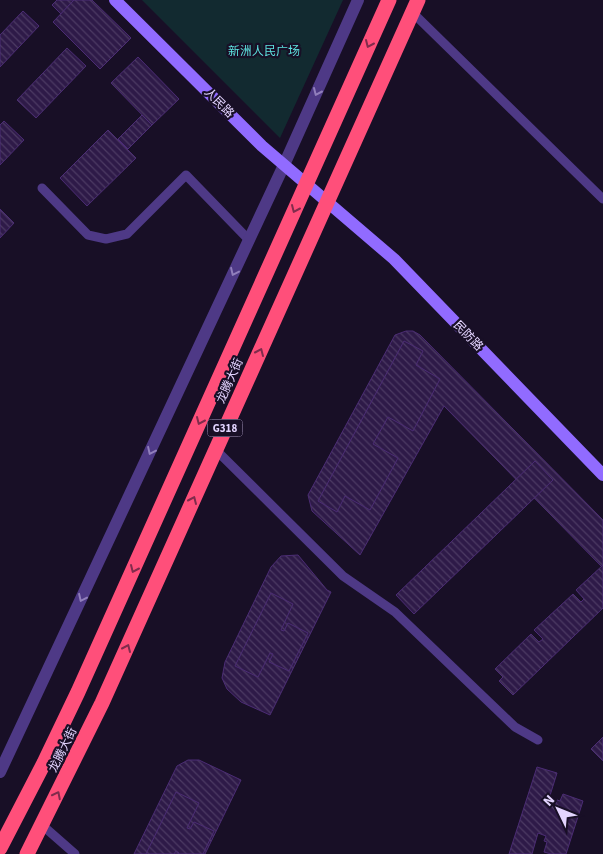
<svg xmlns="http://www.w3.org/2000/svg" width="603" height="854" viewBox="0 0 603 854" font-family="'Source Sans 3','Noto Sans SC',sans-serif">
<defs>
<pattern id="building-back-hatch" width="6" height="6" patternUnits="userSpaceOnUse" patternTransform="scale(1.25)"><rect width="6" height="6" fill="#2e1a48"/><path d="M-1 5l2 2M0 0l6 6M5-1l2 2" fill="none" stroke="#4c3a63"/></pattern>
</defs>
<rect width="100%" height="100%" fill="#180f26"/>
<!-- green -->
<polygon fill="#122a30" points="142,0 343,0 280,138"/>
<!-- building -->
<g fill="url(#building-back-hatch)" stroke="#4b2c74">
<polygon points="57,0 74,0 61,14 52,5"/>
<polygon points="74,0 92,0 131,38 100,69 53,22"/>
<polygon points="23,11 39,26 0,67 0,35"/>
<polygon points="67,48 86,66 36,118 17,100"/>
<polygon points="138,57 179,99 152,125 111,83"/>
<polygon points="142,115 152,125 128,149 118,139"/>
<polygon points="4,121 24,140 0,165 0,125"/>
<polygon points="108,130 136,158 87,206 60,178"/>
<polygon points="0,209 14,223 0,238"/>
<polygon points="406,331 413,331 420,335 603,520 603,568 444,406 360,555 312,511 308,495 395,335"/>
<polygon points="404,341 423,351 416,365 440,379 413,431 388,417 373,444 398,458 370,510 345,496 337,512 318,501"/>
<polygon points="535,461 553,480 414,614 396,595"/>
<polygon points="298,555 327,590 331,592 270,715 241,702 227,689 222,678 225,662 271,567 281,556"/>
<polygon points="603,565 603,608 513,695 499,681 503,677 495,669 531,634 539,642 543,639 534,630 573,594 581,602 584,599 576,590"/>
<polygon points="271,593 293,604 281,630 284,631 288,623 308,633 289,671 269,662 273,654 270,653 258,677 235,666"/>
<polygon points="603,737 603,761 591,749"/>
<polygon points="188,760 199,760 241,780 205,854 134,854 177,766"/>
<polygon points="537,767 557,773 547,805 555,807 557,800 560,801 563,794 583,801 566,854 551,854 544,852 547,842 544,841 546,836 538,833 532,854 509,854"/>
<polygon points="176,792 199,803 187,828 190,829 194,822 214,831 203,854 178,854 179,853 176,851 174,854 146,854"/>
</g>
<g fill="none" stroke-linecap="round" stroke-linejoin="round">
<!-- lane -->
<g stroke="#4e3986" stroke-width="9">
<polyline points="412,12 603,199"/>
<polyline points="42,188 88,235 106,239 127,234 186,175 249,240"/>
<polyline points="216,450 343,576 395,612 515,727 538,740"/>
<polyline points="42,825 75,854"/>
</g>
<!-- street -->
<polyline stroke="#4e3986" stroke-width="12" points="0,772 284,165 358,0"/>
<!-- secondary -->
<polyline stroke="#916bff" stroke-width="12" points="115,0 262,146 394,259 603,475"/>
<!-- highway -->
<g stroke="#ff4f7a" stroke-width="15">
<polyline points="0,848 44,763 78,692 389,0"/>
<polyline points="27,854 102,703 418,0"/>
</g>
</g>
<!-- one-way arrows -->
<defs><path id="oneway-chevron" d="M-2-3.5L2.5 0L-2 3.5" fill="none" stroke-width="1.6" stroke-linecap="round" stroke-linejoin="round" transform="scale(1.25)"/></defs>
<g stroke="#802c4c">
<use href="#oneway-chevron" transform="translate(369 44) rotate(114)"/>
<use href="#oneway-chevron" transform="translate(295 209) rotate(114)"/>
<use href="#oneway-chevron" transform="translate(260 352) rotate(-66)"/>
<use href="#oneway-chevron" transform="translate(200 421) rotate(114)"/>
<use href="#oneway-chevron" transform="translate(193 500) rotate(-66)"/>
<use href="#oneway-chevron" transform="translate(134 569) rotate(114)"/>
<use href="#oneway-chevron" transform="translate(127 648) rotate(-66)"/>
<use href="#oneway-chevron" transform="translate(57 795) rotate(-63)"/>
</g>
<g stroke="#917fbc">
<use href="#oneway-chevron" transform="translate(317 92) rotate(114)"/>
<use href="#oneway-chevron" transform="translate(234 272) rotate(115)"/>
<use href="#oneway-chevron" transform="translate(151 451) rotate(115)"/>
<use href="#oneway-chevron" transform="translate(82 598) rotate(115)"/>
</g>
<g text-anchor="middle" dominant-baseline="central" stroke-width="4.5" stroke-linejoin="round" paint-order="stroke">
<!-- shield labels -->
<rect fill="#180f26" stroke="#a699be" stroke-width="1" x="207.5" y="419.5" width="35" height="17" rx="4"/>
<g font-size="11" font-weight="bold" fill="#e3d4ff">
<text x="225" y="428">G318</text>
</g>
<!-- park labels -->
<g font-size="12" fill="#5de2df" stroke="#180f26">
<text x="264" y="51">新洲人民广场</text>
</g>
<!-- street labels -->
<g font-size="12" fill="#e3d4ff" stroke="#180f26">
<text transform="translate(219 103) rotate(45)">人民路</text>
<text transform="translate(468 336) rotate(46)">民防路</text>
<text transform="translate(230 381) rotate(-66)">龙腾大街</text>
<text transform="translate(63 750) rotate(-64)">龙腾大街</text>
</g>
</g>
<!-- north arrow -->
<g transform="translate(558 809) rotate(313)" stroke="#180f26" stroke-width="4" paint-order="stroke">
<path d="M0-4L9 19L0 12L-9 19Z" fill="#e3d4ff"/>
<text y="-8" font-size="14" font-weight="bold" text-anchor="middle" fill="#e3d4ff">N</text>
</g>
</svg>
